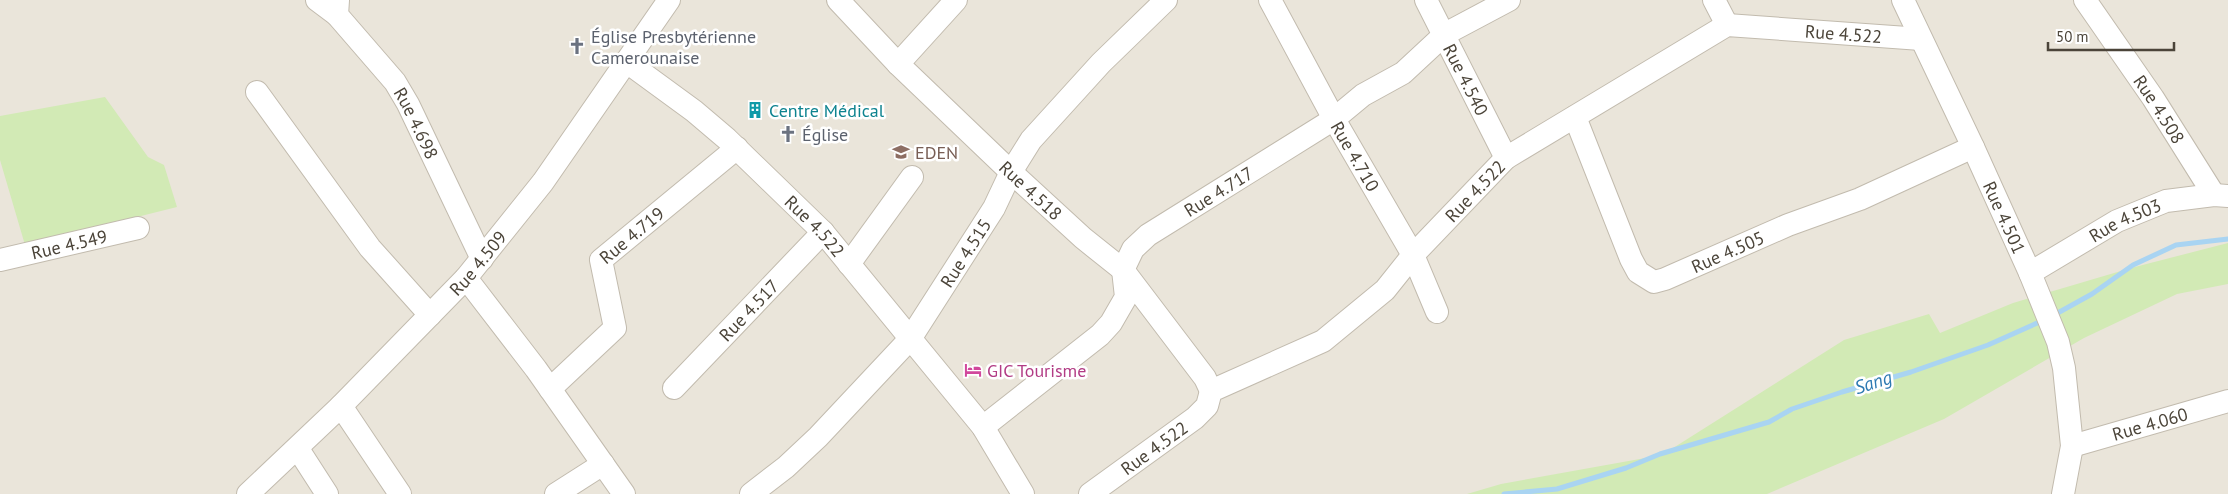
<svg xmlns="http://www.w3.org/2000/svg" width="2228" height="494" viewBox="0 0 2228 494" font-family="'PT Sans',sans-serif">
<rect width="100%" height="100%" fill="#f6f3ec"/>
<!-- residential -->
<rect fill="#eae5da" x="0" y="0" width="2228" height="494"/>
<!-- green -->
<g fill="#d2eab5">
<polygon points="105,97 148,157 164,165 177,207 25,245 0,160 0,116"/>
<polygon points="2228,243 2228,284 2177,294 2084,338 1944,419 1767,494 1467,494 1501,484 1662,455 1844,340 1929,314 1940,333 2013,303 2131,268"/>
</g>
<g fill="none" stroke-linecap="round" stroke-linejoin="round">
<!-- stream -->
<g stroke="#a9d4f2" stroke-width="5">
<polyline points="2054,315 2092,294 2133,265 2176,245 2228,239"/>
<polyline points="1504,494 1557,489 1626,468 1660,454 1769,422 1792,409 1842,392 1911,372 1988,345 2044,320"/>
</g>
<!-- minor casing -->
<g stroke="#c2bbae" stroke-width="24">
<g id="minor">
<polyline points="317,0 337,15"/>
<path id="s1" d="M 338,0 L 337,15 L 395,82 L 408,104 L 482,259"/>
<path id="s2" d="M 838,0 L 898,64 L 1011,172 L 1083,238 L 1123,270 L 1205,378 L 1211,391"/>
<path id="s3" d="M 1270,0 L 1334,119 L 1413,255 L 1437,312"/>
<path id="s4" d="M 1426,0 L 1506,158"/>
<polyline points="1714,0 1727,25"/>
<path id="s5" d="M 1903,0 L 1973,147 L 2030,273 L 2058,342 L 2064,368 L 2072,446 L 2063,494"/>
<path id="s6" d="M 2085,0 L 2153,98 L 2214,195"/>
<path id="s7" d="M 627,62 L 694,111 L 727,139 L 823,232 L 983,427 L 1023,494"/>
<polyline points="898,64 956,0"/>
<polyline points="257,92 370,248 430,315"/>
<path id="s8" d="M 1575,117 L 1631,259 L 1638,272 L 1654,282 L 1665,279 L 1788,225 L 1860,199 L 1973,147"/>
<path id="s9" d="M 0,260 L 138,228"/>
<polyline points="849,264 912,177"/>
<path id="s10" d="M 2030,273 L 2117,221 L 2166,201 L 2214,195 L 2228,196"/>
<polyline points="466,278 536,369 624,494"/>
<path id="s11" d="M 674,388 L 823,232"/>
<path id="s12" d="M 550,389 L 615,328 L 601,260 L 737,148"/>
<polyline points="341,406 400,494"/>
<path id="s13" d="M 983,427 L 1100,335 L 1111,323 L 1126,297 L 1123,270 L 1133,249 L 1148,235 L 1334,119 L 1363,95 L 1403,73 L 1445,34 L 1509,0"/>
<path id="s14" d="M 2072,446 L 2228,401"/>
<polyline points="298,449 327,494"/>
<path id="s15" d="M 248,494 L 341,406 L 466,278 L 543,182 L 669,0"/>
<polyline points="556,494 603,464"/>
<path id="s16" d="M 751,494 L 786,467 L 818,437 L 910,339 L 994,208 L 1011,172 L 1031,140 L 1101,63 L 1166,0"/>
<path id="s17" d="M 1090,494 L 1195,418 L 1207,406 L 1211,391 L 1323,341 L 1385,290 L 1413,255 L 1506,158 L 1727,25 L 1921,39"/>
</g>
</g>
<!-- minor -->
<use href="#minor" stroke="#fff" stroke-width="22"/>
</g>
<!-- icons -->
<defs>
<g id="church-bare" transform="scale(1.35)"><path d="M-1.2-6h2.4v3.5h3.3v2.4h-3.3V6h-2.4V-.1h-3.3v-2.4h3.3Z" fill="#6b7280" stroke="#fff" stroke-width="2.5" paint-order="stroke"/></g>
<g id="building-bare" transform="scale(1.35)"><path d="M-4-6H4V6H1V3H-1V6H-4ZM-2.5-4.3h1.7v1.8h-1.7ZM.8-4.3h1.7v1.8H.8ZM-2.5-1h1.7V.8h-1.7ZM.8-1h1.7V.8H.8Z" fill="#0f9aa8" stroke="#fff" stroke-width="2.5" paint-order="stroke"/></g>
<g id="school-bare" transform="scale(1.35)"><path d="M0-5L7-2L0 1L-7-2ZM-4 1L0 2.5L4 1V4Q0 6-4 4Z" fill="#8d6e63" stroke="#fff" stroke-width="2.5" paint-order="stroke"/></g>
<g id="hotel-bare" transform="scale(1.35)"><path d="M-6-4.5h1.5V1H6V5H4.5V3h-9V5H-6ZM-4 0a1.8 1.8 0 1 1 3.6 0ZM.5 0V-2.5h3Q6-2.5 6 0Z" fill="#d1479c" stroke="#fff" stroke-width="2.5" paint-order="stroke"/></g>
</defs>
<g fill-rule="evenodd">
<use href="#church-bare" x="577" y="46"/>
<use href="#building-bare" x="755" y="110"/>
<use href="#church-bare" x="788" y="134"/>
<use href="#school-bare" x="901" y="152"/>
<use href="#hotel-bare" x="973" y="370"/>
</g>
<g text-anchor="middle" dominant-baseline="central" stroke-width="5" stroke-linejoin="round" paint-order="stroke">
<!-- street labels -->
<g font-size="18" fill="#4b4439" stroke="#fff">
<text stroke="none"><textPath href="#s17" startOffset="919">Rue 4.522</textPath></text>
<text stroke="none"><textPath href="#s4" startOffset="89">Rue 4.540</textPath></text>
<text stroke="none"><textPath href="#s6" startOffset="132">Rue 4.508</textPath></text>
<text stroke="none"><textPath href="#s1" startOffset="150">Rue 4.698</textPath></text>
<text stroke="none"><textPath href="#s3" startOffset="178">Rue 4.710</textPath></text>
<text stroke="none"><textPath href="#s2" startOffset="271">Rue 4.518</textPath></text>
<text stroke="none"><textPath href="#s13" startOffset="349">Rue 4.717</textPath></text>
<text stroke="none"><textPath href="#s17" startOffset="499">Rue 4.522</textPath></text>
<text stroke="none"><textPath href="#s5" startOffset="240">Rue 4.501</textPath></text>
<text stroke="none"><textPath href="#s10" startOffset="109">Rue 4.503</textPath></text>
<text stroke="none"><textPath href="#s7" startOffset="250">Rue 4.522</textPath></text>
<text stroke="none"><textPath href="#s12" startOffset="198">Rue 4.719</textPath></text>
<text stroke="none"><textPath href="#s9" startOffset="71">Rue 4.549</textPath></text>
<text stroke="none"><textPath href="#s8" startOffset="266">Rue 4.505</textPath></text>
<text stroke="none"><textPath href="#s16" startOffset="325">Rue 4.515</textPath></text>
<text stroke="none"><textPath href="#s15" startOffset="326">Rue 4.509</textPath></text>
<text stroke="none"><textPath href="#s11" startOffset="108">Rue 4.517</textPath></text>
<text stroke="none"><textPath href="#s14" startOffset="81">Rue 4.060</textPath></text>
<text stroke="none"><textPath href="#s17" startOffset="79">Rue 4.522</textPath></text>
</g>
<!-- worship labels -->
<g font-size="18" fill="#5b616d" stroke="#fff" text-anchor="start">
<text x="591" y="36">Église Presbytérienne<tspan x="591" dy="21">Camerounaise</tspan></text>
<text x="802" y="134">Église</text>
</g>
<!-- culture labels -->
<g font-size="18" fill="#0d838f" stroke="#fff" text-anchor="start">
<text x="769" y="110">Centre Médical</text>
</g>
<!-- education labels -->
<g font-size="18" fill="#785e54" stroke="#fff" text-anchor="start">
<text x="915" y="152">EDEN</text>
</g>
<!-- hotel labels -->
<g font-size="18" fill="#b23c85" stroke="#fff" text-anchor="start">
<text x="987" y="370">GIC Tourisme</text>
</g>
<!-- water labels -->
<g font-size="19" font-style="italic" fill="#2e7ab2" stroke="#fff">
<text transform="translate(1873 382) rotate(-18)">Sang</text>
</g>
</g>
<!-- scale -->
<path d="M2048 42v8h126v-8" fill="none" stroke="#4b4439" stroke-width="2.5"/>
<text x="2056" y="42" font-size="15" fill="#4b4439" stroke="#ffffff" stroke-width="4" paint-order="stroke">50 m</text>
</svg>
